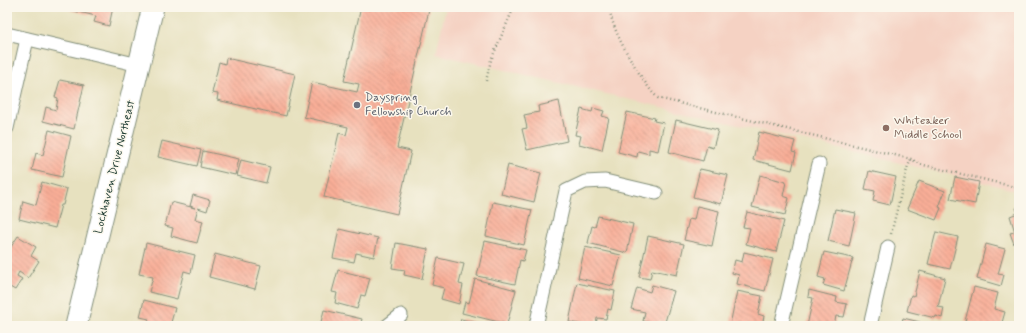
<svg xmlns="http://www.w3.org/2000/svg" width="1026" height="333" viewBox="0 0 1026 333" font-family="Mynerve,sans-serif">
<defs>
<pattern id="building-back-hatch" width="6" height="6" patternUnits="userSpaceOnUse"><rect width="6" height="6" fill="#f9ae97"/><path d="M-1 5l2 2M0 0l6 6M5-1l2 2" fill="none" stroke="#c98f7c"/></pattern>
</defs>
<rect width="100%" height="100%" fill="#fbf7ec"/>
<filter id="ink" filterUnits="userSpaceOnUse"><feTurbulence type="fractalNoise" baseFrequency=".025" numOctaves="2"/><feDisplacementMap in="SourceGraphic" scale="8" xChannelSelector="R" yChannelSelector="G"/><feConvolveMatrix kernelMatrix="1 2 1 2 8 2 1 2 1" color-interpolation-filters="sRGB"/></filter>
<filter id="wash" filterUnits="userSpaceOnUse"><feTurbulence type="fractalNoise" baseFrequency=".012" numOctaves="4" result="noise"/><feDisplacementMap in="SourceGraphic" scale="16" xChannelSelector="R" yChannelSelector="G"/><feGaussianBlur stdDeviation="0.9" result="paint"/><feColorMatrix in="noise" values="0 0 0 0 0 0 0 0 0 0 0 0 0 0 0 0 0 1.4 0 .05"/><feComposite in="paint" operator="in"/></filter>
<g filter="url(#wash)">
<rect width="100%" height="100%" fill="#e7e1bf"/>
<!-- built -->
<polygon fill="#f5d2c3" points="446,7 1019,7 1019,191 436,54"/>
<g id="blocks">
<!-- building -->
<g fill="url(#building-back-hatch)">
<polygon points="71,7 113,7 109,26 94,22 96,16 70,10"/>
<polygon points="361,7 415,7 429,10 397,148 411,151 397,214 324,197 339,133 346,135 348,127 304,117 312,82 357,92 359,84 344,81"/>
<polygon points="226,58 295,74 286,116 217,100 218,94 212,93 219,62 225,64"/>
<polygon points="60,80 84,85 74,129 43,121 46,107 56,110 58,98 55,97"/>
<polygon points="559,101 567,141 527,150 522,129 527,128 524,115 539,112 538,106"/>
<polygon points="593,108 604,111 602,116 609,118 602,150 579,144 581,136 575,135 581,109 592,112"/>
<polygon points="627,112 655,118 654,121 664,123 658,151 649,149 649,154 638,151 637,157 618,152"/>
<polygon points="676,120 718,130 713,148 707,146 703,161 669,152"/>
<polygon points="49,130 71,136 62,177 32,170 36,153 43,155"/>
<polygon points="759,132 795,141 792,152 796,153 792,170 753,160"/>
<polygon points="162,141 201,150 197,166 158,157"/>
<polygon points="203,151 239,159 235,175 200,167"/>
<polygon points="241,160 270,167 266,183 237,176"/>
<polygon points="508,165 541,173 534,202 501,194"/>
<polygon points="700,169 728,175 721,204 693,197"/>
<polygon points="869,171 896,177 890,205 873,201 875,191 865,189"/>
<polygon points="760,175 786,182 783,196 789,198 785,215 752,207"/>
<polygon points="955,177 979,182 975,204 950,199"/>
<polygon points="919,181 945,191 939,207 941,208 936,220 907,209"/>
<polygon points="42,182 67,189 63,205 61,205 55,228 19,219 23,201 36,205"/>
<polygon points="193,195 210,200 207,211 198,208 195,219 203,221 197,243 171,236 173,228 165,226 171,202 195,208 190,206"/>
<polygon points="493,202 532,210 524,245 486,236"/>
<polygon points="697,206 719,211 712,246 684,240 689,219 694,220"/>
<polygon points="1019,207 1019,243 1014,244 1010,233 1015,232 1010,216 1018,213 1016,208"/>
<polygon points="835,209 856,213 849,246 828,241"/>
<polygon points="747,212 784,221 776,252 746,244 750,228 743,227"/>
<polygon points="598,216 633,224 627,253 588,243 592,226 595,227"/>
<polygon points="339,229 378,238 374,257 356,253 354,262 333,258"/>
<polygon points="936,232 958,237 950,269 928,264"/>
<polygon points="18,236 36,247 31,256 39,261 28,278 19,272 17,276 22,279 15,290 10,287 8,289 7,288 7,253"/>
<polygon points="648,236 684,244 677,275 652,270 650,279 639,277"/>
<polygon points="485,241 526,250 523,261 520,260 515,284 477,276"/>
<polygon points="146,243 195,255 191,273 184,271 177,299 149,292 153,277 139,274"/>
<polygon points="396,243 428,249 422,279 404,275 405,270 392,268"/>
<polygon points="986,244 1005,249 998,274 1004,275 1001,286 977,279"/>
<polygon points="585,247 621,255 613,286 578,278"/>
<polygon points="744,252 773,259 765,291 737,284 739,275 732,273 735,260 742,262"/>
<polygon points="824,252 853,258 844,291 823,285 825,279 818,277"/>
<polygon points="215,254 261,266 255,289 209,277"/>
<polygon points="438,258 464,264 459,284 463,285 459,304 441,299 444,288 432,285"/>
<polygon points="338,270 370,278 365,296 361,295 357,309 335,303 337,293 332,292"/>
<polygon points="920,271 945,278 938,307 944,308 942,318 936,316 935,318 907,311 911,295 914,296"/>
<polygon points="475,279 516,290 507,324 462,313 465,302 469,303"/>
<polygon points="577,283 615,291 611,310 608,309 606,319 597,318 596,326 588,326 569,322"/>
<polygon points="652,285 674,291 665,322 659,321 658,325 643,321 645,312 631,309 637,288 650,292"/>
<polygon points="974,287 998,293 994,309 1005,312 1001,326 984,326 965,321"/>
<polygon points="809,290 837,297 836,302 847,304 844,317 836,316 834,326 807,326 813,298 808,297"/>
<polygon points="737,291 762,296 758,314 764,316 762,326 730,325"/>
<polygon points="144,300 175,308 170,326 147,326 149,319 140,317"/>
<polygon points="324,310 362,319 360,326 320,326"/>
<polygon points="903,318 920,322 919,326 901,326"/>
<polygon points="461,319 486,325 486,326 459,326"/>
</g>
</g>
</g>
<g filter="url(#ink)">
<use href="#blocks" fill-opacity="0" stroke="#838f7a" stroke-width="1"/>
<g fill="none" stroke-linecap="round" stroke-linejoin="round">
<!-- street casing -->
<g stroke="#838f7a" stroke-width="15">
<g id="street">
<polyline points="7,34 139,65"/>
<polyline points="7,128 27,39"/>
<polyline points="387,326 401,315"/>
<polyline points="536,326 566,191 585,182 605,181 656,193"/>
<polyline points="781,326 819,164"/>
<polyline points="870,326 888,247"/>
</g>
</g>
<!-- primary casing -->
<g stroke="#838f7a" stroke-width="23">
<polyline id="primary" points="76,326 153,7"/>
</g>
<!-- path -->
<g stroke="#838f7a" stroke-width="2.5" stroke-dasharray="1 3" stroke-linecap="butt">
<path d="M 609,7 C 613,31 626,52 639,73 C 645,82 650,91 658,98 L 911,159 L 920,164 L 1019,188"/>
<polyline points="486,81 491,60 514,7"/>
<polyline points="891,234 907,169 911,159"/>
</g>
<!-- street -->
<use href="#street" stroke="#fff" stroke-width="13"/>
<!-- primary -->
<use href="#primary" stroke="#fff" stroke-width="21"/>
</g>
</g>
<!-- markers -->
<circle fill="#6b7280" stroke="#fbf7ec" stroke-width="1.5" cx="357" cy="105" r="4"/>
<circle fill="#8d6e63" stroke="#fbf7ec" stroke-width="1.5" cx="886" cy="128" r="4"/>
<g text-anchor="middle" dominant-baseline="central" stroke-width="3" stroke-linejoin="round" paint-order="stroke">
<!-- worship labels -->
<g font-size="12" fill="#5b616d" stroke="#fbf7ec" text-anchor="start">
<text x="365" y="98">Dayspring<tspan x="365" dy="14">Fellowship Church</tspan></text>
</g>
<!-- education labels -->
<g font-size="12" fill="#785e54" stroke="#fbf7ec" text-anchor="start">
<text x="894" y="121">Whiteaker<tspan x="894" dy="14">Middle School</tspan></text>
</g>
<!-- street labels -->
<g font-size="12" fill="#1f3d34" stroke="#fbf7ec">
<text transform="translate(115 167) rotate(-76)">Lockhaven Drive Northeast</text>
</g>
</g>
<!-- margin -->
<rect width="1026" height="333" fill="none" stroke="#fbf7ec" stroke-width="24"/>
</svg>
